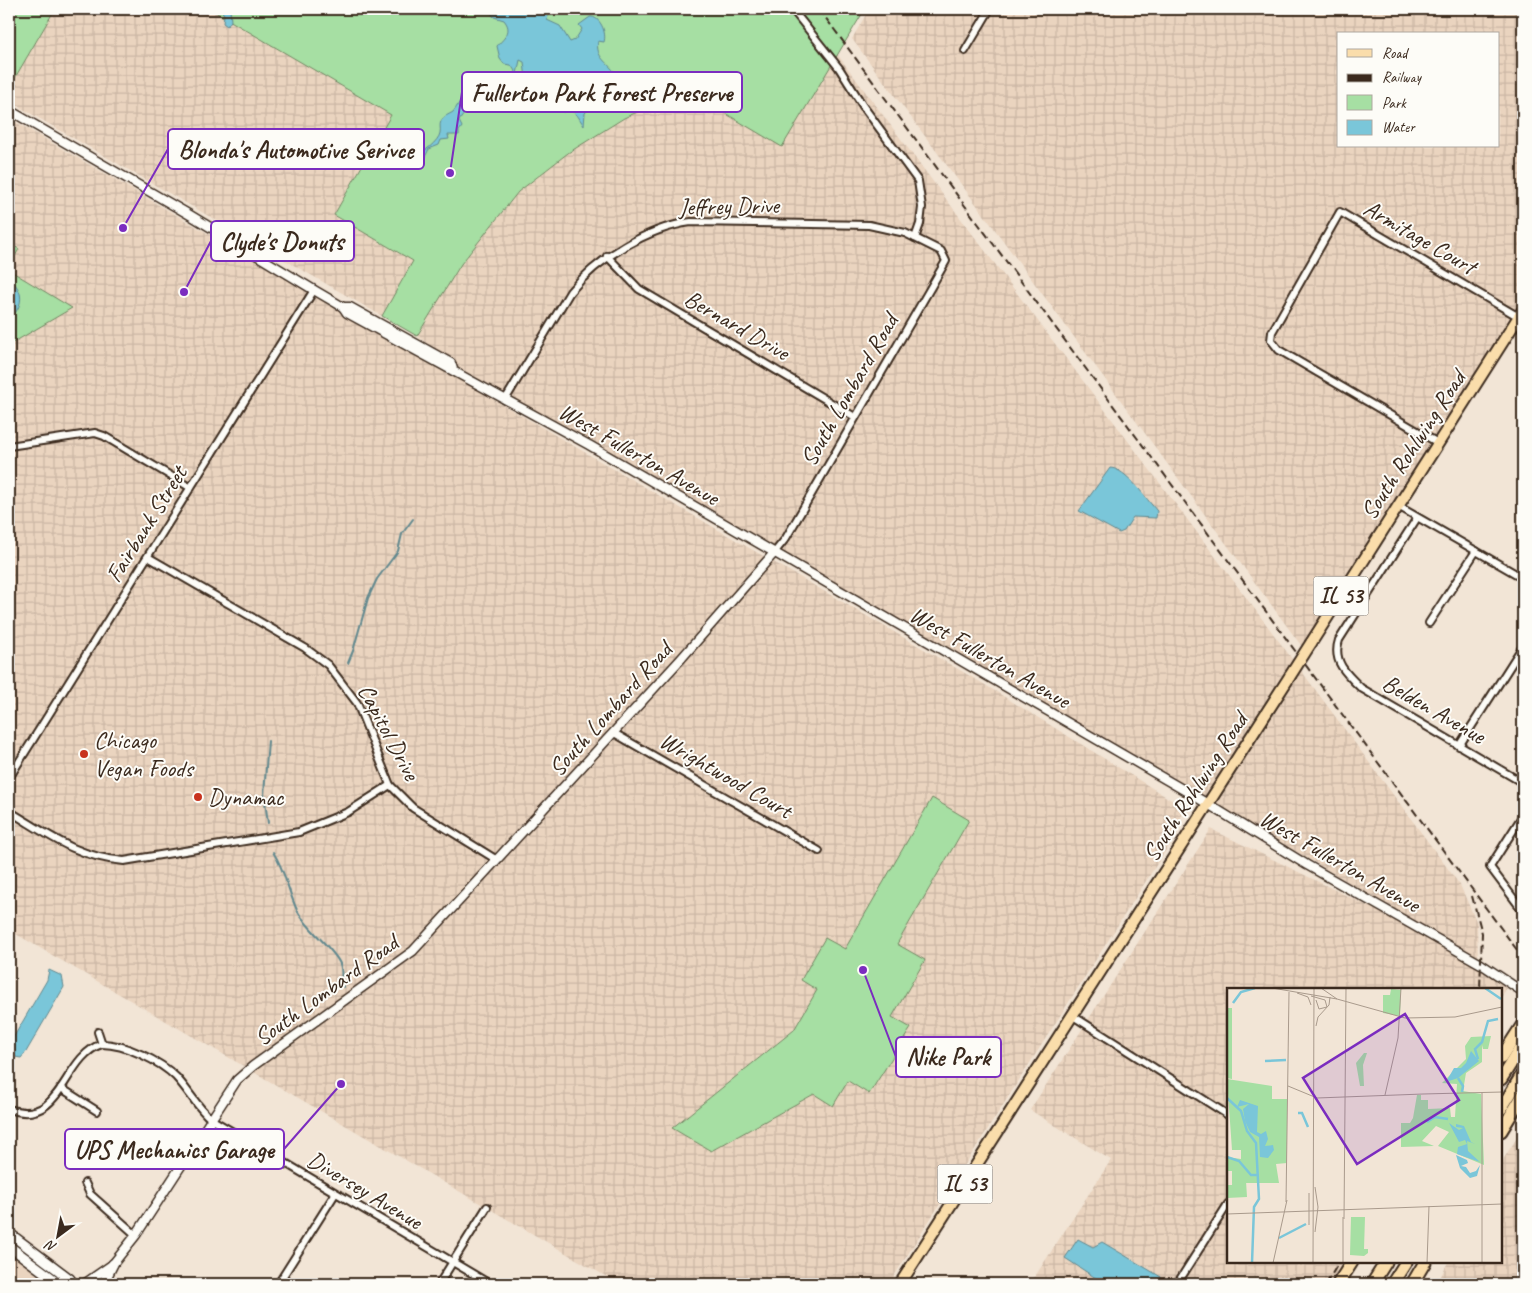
<svg xmlns="http://www.w3.org/2000/svg" width="1532" height="1293" viewBox="0 0 1532 1293" font-family="Caveat,sans-serif">
<defs>
<pattern id="industrial-grid" width="8" height="8" patternUnits="userSpaceOnUse" patternTransform="scale(1.25)"><rect width="8" height="8" fill="#ead4bf"/><path d="M0 4h8M4 0v8" fill="none" stroke="#cab6a4"/></pattern>
</defs>
<rect width="100%" height="100%" fill="#f2e5d6"/>
<filter id="ink" filterUnits="userSpaceOnUse"><feTurbulence type="fractalNoise" baseFrequency=".02" numOctaves="2"/><feDisplacementMap in="SourceGraphic" scale="10" xChannelSelector="R" yChannelSelector="G"/><feConvolveMatrix kernelMatrix="1 2 1 2 8 2 1 2 1" color-interpolation-filters="sRGB"/></filter>
<g filter="url(#ink)">
<!-- built -->
<polygon fill="#ead4bf" points="9,1249 48,1279 51,1284 9,1284"/>
<!-- industrial -->
<g fill="url(#industrial-grid)" fill-rule="evenodd">
<polygon points="55,9 210,9 391,115 334,215 413,261 382,316 9,101 9,88"/>
<path d="M 869,9 L 1523,9 L 1523,303 L 1303,648 L 982,212 L 852,39 ZM 1338,34 L 1498,34 L 1498,146 L 1338,146 Z"/>
<polygon points="837,54 1293,660 1206,797 458,367 417,336 461,264 518,192 568,153 624,118 686,90 782,146"/>
<path d="M 9,118 L 982,683 L 1181,806 L 1181,825 L 1176,834 L 889,1284 L 619,1284 L 9,930 L 9,345 L 71,308 L 9,270 L 19,249 L 9,243 ZM 932,799 L 969,820 L 897,944 L 924,960 L 892,1017 L 910,1028 L 869,1094 L 848,1081 L 814,1094 L 711,1151 L 672,1128 L 794,1030 L 817,990 L 801,980 L 825,939 L 845,950 Z"/>
<polygon points="1300,669 1460,885 1477,923 1478,958 1213,803"/>
<polygon points="1211,829 1394,919 1508,985 1501,998 1501,989 1228,989 1228,1262 1344,1262 1330,1284 1030,1284 1111,1160 1030,1110"/>
<polygon points="1523,1128 1523,1284 1437,1284 1448,1262 1501,1262 1501,1163"/>
</g>
<!-- park -->
<g fill="#a6dfa3" stroke="#708460">
<polygon points="9,9 55,9 9,88"/>
<polygon points="210,9 865,9 782,147 686,90 624,118 568,153 518,192 461,264 417,336 382,316 413,261 334,215 391,115"/>
<polygon points="9,243 19,249 9,267"/>
<polygon points="9,270 72,308 9,345"/>
<polygon points="932,798 969,820 897,944 925,960 892,1017 911,1028 869,1094 848,1081 833,1106 814,1094 711,1151 672,1128 794,1030 817,990 801,980 825,938 845,949"/>
</g>
<!-- water -->
<g fill="#7ac6d9" stroke="#61888e">
<polygon points="221,9 230,9 231,21 227,26 223,23 224,15"/>
<path d="M 487,9 L 550,9 L 552,10 L 549,12 L 547,20 L 560,26 L 570,42 L 575,40 L 582,29 L 579,25 L 590,17 C 600,16 607,33 604,42 L 598,41 C 595,58 608,62 616,74 L 611,79 L 611,84 L 600,90 L 605,101 L 601,107 L 591,107 L 585,113 L 584,126 C 578,117 576,108 563,112 L 554,105 L 551,105 L 542,111 L 539,108 L 529,107 L 519,100 L 516,102 L 511,101 L 504,108 L 470,105 L 459,121 L 462,127 L 459,131 L 459,135 L 448,135 L 449,139 L 441,140 L 439,145 L 429,149 L 425,157 L 421,156 L 416,166 L 409,168 L 416,161 L 415,156 C 422,154 439,141 440,133 C 441,128 439,126 441,121 C 444,116 448,115 453,112 C 457,108 458,102 463,99 C 475,91 489,103 501,98 L 511,82 L 516,83 L 520,78 L 525,82 L 526,79 L 524,62 L 520,60 L 517,74 L 511,65 L 504,64 L 500,59 L 497,46 C 505,37 513,31 504,20 L 494,17 Z"/>
<path d="M 9,278 C 25,292 24,305 9,320 Z"/>
<path d="M 1110,468 C 1126,468 1147,500 1157,511 L 1156,518 L 1133,517 L 1124,531 L 1119,533 L 1079,511 Z"/>
<polygon points="49,970 62,976 64,987 26,1052 21,1058 15,1057 9,1051 9,1045 47,980"/>
<polygon points="1078,1239 1093,1247 1102,1242 1161,1277 1161,1282 1160,1284 1105,1284 1065,1258"/>
</g>
<g fill="none" stroke-linecap="round" stroke-linejoin="round">
<!-- stream -->
<g stroke="#61888e" stroke-width="2">
<polyline points="348,663 353,651 368,598 377,579 398,551 402,534 413,519"/>
<polyline points="268,741 264,794 268,823"/>
<path d="M 273,852 C 285,870 288,891 297,910 C 305,927 335,950 340,964 C 343,971 340,980 343,987"/>
</g>
<!-- minor casing -->
<g stroke="#3b2a1e" stroke-width="10">
<g id="minor">
<polyline points="792,9 839,68 863,106 918,181 922,207 920,224 915,238"/>
<polyline points="965,51 990,9"/>
<polyline points="607,256 639,289 855,417"/>
<path d="M 505,400 L 570,292 C 598,258 647,228 691,222 L 869,225 L 905,233 L 941,251 L 946,261 L 786,538 L 774,553"/>
<polyline points="1438,443 1279,350 1271,340 1272,332 1340,212 1519,317"/>
<polyline points="9,446 95,433 104,436 191,488"/>
<polyline points="1398,506 1523,578"/>
<path d="M 1417,518 L 1339,640 C 1332,661 1346,674 1361,688 L 1523,783"/>
<polyline points="148,557 305,648 328,665 357,703 390,785 413,808 497,860"/>
<polyline points="1429,623 1476,551"/>
<polyline points="614,733 819,851"/>
<polyline points="1459,746 1523,646"/>
<polyline points="9,778 314,290"/>
<path d="M 9,811 C 49,835 76,857 124,861 L 299,832 L 348,812 L 390,785"/>
<polyline points="1523,815 1490,867 1523,911"/>
<polyline points="1073,1016 1228,1115"/>
<path d="M 102,1044 C 125,1044 160,1061 176,1077 C 189,1091 197,1107 211,1119 L 490,1284"/>
<polyline points="61,1088 97,1111"/>
<path d="M 9,1109 C 63,1128 62,1057 102,1044 L 98,1032"/>
<polyline points="85,1183 90,1194 136,1235"/>
<polyline points="278,1284 335,1194"/>
<polyline points="439,1284 487,1207"/>
<polyline points="1177,1284 1228,1204"/>
</g>
</g>
<!-- tertiary casing -->
<g stroke="#3b2a1e" stroke-width="11">
<g id="tertiary">
<polyline points="9,110 190,215 314,290 343,307 350,307 451,363 453,369"/>
<polyline points="343,307 347,313 589,445 1208,804 1307,865 1481,964 1523,992"/>
<polyline points="84,1284 113,1264 136,1235 237,1080 253,1066 413,951 680,660 774,553"/>
</g>
</g>
<!-- secondary casing -->
<g stroke="#3b2a1e" stroke-width="12">
<g id="secondary">
<polyline points="9,1233 70,1279 72,1284"/>
<polyline points="9,1246 60,1284"/>
<polyline points="103,1284 113,1264"/>
</g>
</g>
<!-- primary casing -->
<g stroke="#3b2a1e" stroke-width="14">
<g id="primary">
<polyline points="1311,643 1523,310"/>
<polyline points="900,1284 1290,676"/>
</g>
</g>
<!-- motorway casing -->
<g stroke="#3b2a1e" stroke-width="15">
<g id="motorway">
<polyline points="1501,1058 1523,1024"/>
<polyline points="1501,1079 1523,1044"/>
<polyline points="1501,1109 1523,1073"/>
<polyline points="1501,1131 1523,1095"/>
<polyline points="1338,1284 1352,1262"/>
<polyline points="1372,1284 1386,1262"/>
<polyline points="1392,1284 1406,1262"/>
<polyline points="1412,1284 1425,1262"/>
</g>
</g>
<!-- minor -->
<use href="#minor" stroke="#fdfcf7" stroke-width="6"/>
<!-- tertiary -->
<use href="#tertiary" stroke="#fdfcf7" stroke-width="8"/>
<!-- secondary -->
<use href="#secondary" stroke="#fdfcf7" stroke-width="9"/>
<!-- primary -->
<use href="#primary" stroke="#faddab" stroke-width="10"/>
<!-- motorway -->
<use href="#motorway" stroke="#faddab" stroke-width="11"/>
<!-- rail -->
<g stroke="#3b2a1e" stroke-width="2" stroke-dasharray="8 4" stroke-linecap="butt">
<polyline points="819,9 1523,958"/>
<polyline points="1472,896 1482,933 1480,989"/>
<polyline points="1326,1284 1339,1262"/>
</g>
<!-- primary-bridge casing -->
<g stroke="#3b2a1e" stroke-width="14" stroke-linecap="butt">
<polyline id="primary-bridge" points="1290,676 1311,643"/>
</g>
<!-- primary-bridge -->
<use href="#primary-bridge" stroke="#faddab" stroke-width="10"/>
</g>
</g>
<!-- markers -->
<g fill="#c8321e" stroke="#fdfcf7" stroke-width="2">
<circle cx="84" cy="754" r="5"/>
<circle cx="198" cy="797" r="5"/>
</g>
<g text-anchor="middle" dominant-baseline="central" stroke-width="4" stroke-linejoin="round" paint-order="stroke">
<!-- shield labels -->
<g fill="#fdfcf7" stroke="#75695f" stroke-width="1">
<rect x="1313.5" y="576.5" width="55" height="39" rx="4"/>
<rect x="937.5" y="1164.5" width="55" height="39" rx="4"/>
</g>
<g font-size="22" font-weight="bold" fill="#3b2a1e">
<text x="1341" y="596">IL 53</text>
<text x="965" y="1184">IL 53</text>
</g>
<!-- street labels -->
<g font-size="24" fill="#3b2a1e" stroke="#fdfcf7">
<text transform="translate(729 206) rotate(-1)">Jeffrey Drive</text>
<text transform="translate(1420 237) rotate(30)">Armitage Court</text>
<text transform="translate(737 325) rotate(30)">Bernard Drive</text>
<text transform="translate(849 390) rotate(-60)">South Lombard Road</text>
<text transform="translate(1413 445) rotate(-57)">South Rohlwing Road</text>
<text transform="translate(639 454) rotate(30)">West Fullerton Avenue</text>
<text transform="translate(146 524) rotate(-58)">Fairbank Street</text>
<text transform="translate(990 657) rotate(30)">West Fullerton Avenue</text>
<text transform="translate(610 709) rotate(-48)">South Lombard Road</text>
<text transform="translate(1434 709) rotate(30)">Belden Avenue</text>
<text transform="translate(389 732) rotate(62)">Capitol Drive</text>
<text transform="translate(726 775) rotate(30)">Wrightwood Court</text>
<text transform="translate(1195 787) rotate(-57)">South Rohlwing Road</text>
<text transform="translate(1340 861) rotate(30)">West Fullerton Avenue</text>
<text transform="translate(326 990) rotate(-36)">South Lombard Road</text>
<text transform="translate(365 1190) rotate(31)">Diversey Avenue</text>
</g>
<!-- poi labels -->
<g font-size="24" fill="#3b2a1e" stroke="#fdfcf7" text-anchor="start">
<text x="94" y="740">Chicago<tspan x="94" dy="28">Vegan Foods</tspan></text>
<text x="208" y="797">Dynamac</text>
</g>
</g>
<!-- overview -->
<g transform="translate(1227 988)">
<rect width="275" height="275" fill="#f2e5d6"/>
<path d="M 6,174 L 19,193 L 20,209 L 0,210 L 0,197 L 5,197 Z" fill="#a6dfa3"/>
<path d="M 164,1 L 174,2 L 173,28 L 156,25 L 156,7 L 163,7 ZM 0,20 L 5,20 L 5,91 L 0,90 ZM 264,48 L 261,61 L 256,61 L 255,57 L 255,74 L 239,85 L 236,103 L 254,106 L 257,177 L 211,158 L 222,144 L 209,138 L 195,153 L 207,158 L 174,159 L 174,135 L 183,135 L 186,130 L 190,107 L 194,107 L 194,112 L 201,112 L 201,121 L 223,120 L 224,129 L 228,129 L 230,96 L 215,95 L 239,71 L 238,58 L 244,49 ZM 137,65 L 140,65 L 136,77 L 137,98 L 133,98 L 129,75 ZM 0,91 L 45,98 L 45,111 L 60,111 L 60,175 L 49,176 L 52,195 L 5,195 L 5,183 L 0,183 L 0,169 L 14,171 L 14,162 L 5,162 ZM 124,229 L 138,229 L 137,261 L 141,261 L 141,265 L 137,268 L 123,267 Z" fill="#a6dfa3"/>
<path d="M 244,63 L 252,73 L 231,90 L 219,94 L 227,80 L 234,80 L 239,75 ZM 13,112 L 31,118 L 30,144 L 34,146 L 39,143 L 41,151 L 38,158 L 46,157 L 47,162 L 41,170 L 33,169 L 32,149 L 23,144 L 18,133 L 16,121 L 22,116 L 10,119 ZM 222,135 L 232,142 L 236,140 L 229,139 L 229,136 L 237,138 L 244,154 L 248,156 L 240,153 L 241,163 L 253,174 L 230,166 L 231,159 L 240,156 L 238,152 L 232,154 ZM 229,167 L 240,172 L 241,175 L 234,178 L 239,179 L 243,185 L 249,183 L 253,177 L 250,188 L 243,190 L 233,180 Z" fill="#7ac6d9"/>
<path fill="none" stroke="#7ac6d9" stroke-width="2.5" d="M 258,0 L 274,11M 6,15 L 14,4 L 28,0M 251,71 L 248,61 L 255,54 L 261,33 L 271,31M 38,73 L 59,72M 231,90 L 236,98 L 235,104M 0,110 L 14,123 L 20,143 L 29,155 L 32,211 L 27,219 L 25,275M 71,125 L 75,125 L 81,139M 200,134 L 208,129 L 221,131M 0,169 L 12,173 L 24,187 L 31,187M 52,250 L 79,236"/>
<path fill="none" stroke="#a99a8c" stroke-width="1" d="M 45,0 L 110,11 L 178,30 L 228,29 L 275,19M 94,0 L 110,11M 70,5 L 81,9 L 84,17M 84,8 L 98,12 L 100,19 L 92,21 L 89,12M 89,38 L 91,29 L 102,17 L 103,9M 61,98 L 90,110 L 196,106M 255,105 L 255,275M 196,106 L 275,104M 158,107 L 171,50 L 174,0M 88,199 L 91,219 L 88,244M 82,205 L 82,237M 59,214 L 62,4M 0,226 L 275,216M 117,231 L 119,0M 46,275 L 60,212M 86,275 L 87,0M 116,275 L 116,229M 200,275 L 202,218"/>
<path fill="#7b2cbf" fill-opacity="0.15" stroke="#7b2cbf" stroke-width="2.5" d="M 178,26 L 232,112 L 130,176 L 76,90 Z"/>
<rect width="275" height="275" fill="none" stroke="#3b2a1e" stroke-width="2.5"/>
</g>
<!-- callouts -->
<path fill="none" stroke="#7b2cbf" stroke-width="2" d="M450 173L462 92M123 228L168 149M184 292L211 241M863 970L896 1057M341 1084L284 1149"/>
<g fill="#7b2cbf" stroke="#fdfcf7" stroke-width="2">
<circle cx="450" cy="173" r="5"/>
<circle cx="123" cy="228" r="5"/>
<circle cx="184" cy="292" r="5"/>
<circle cx="863" cy="970" r="5"/>
<circle cx="341" cy="1084" r="5"/>
</g>
<g fill="#fdfcf7" stroke="#7b2cbf" stroke-width="2">
<rect x="462" y="72" width="280" height="40" rx="5"/>
<rect x="168" y="129" width="256" height="40" rx="5"/>
<rect x="211" y="221" width="143" height="40" rx="5"/>
<rect x="896" y="1037" width="105" height="40" rx="5"/>
<rect x="65" y="1129" width="219" height="40" rx="5"/>
</g>
<g font-size="25" text-anchor="middle" font-weight="bold" fill="#3b2a1e">
<text x="602" y="101">Fullerton Park Forest Preserve</text>
<text x="296" y="158">Blonda's Automotive Serivce</text>
<text x="282" y="250">Clyde's Donuts</text>
<text x="948" y="1065">Nike Park</text>
<text x="174" y="1158">UPS Mechanics Garage</text>
</g>
<!-- margin -->
<rect width="1532" height="1293" fill="none" stroke="#fdfcf7" stroke-width="30"/>
<rect x="15" y="15" width="1502" height="1263" fill="none" stroke="#3b2a1e" stroke-width="2" filter="url(#ink)"/>
<!-- legend -->
<rect x="1337" y="32" width="162" height="115" fill="#fdfcf7" stroke="#afa8a0"/>
<rect x="1347" y="49" width="25" height="8" fill="#faddab" stroke="#afa8a0"/>
<text x="1382" y="58" font-size="15" fill="#3b2a1e">Road</text>
<rect x="1347" y="74" width="25" height="8" fill="#3b2a1e" stroke="#afa8a0"/>
<text x="1382" y="82" font-size="15" fill="#3b2a1e">Railway</text>
<rect x="1347" y="95" width="25" height="15" fill="#a6dfa3" stroke="#afa8a0"/>
<text x="1382" y="108" font-size="15" fill="#3b2a1e">Park</text>
<rect x="1347" y="120" width="25" height="15" fill="#7ac6d9" stroke="#afa8a0"/>
<text x="1382" y="132" font-size="15" fill="#3b2a1e">Water</text>
<!-- north arrow -->
<g transform="translate(58 1236) rotate(212)" stroke="#fdfcf7" stroke-width="4" paint-order="stroke">
<path d="M0-4L9 19L0 12L-9 19Z" fill="#3b2a1e"/>
<text y="-8" font-size="14" font-weight="bold" text-anchor="middle" fill="#3b2a1e">N</text>
</g>
</svg>
